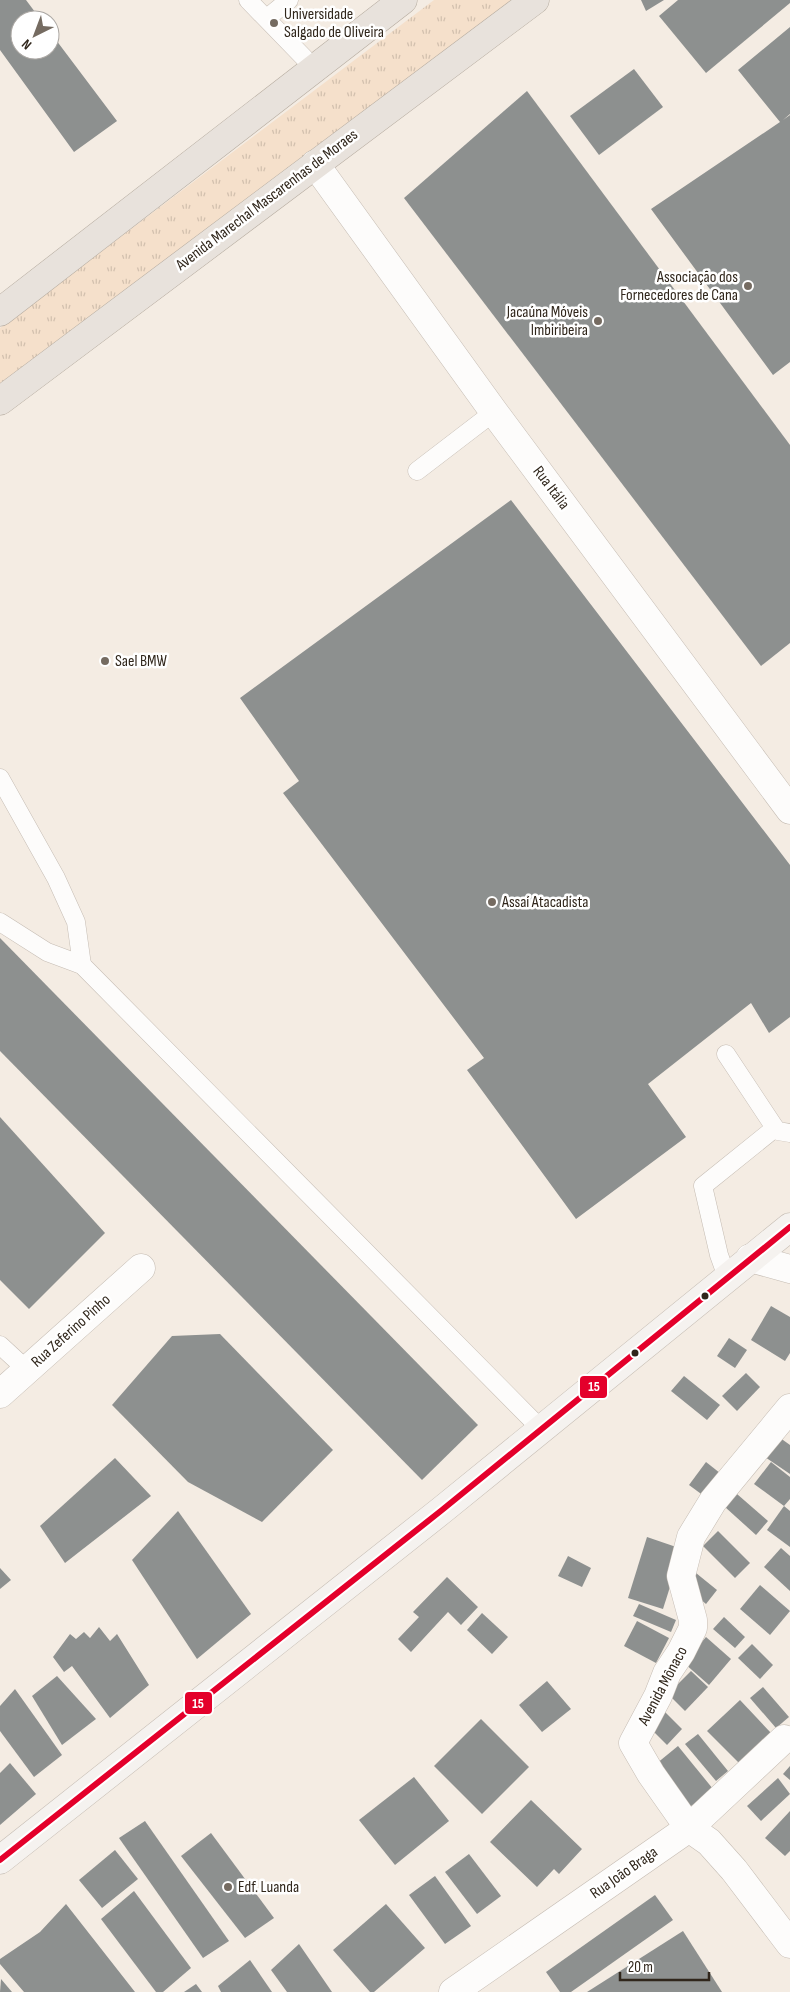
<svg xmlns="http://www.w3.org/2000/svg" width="790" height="1992" viewBox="0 0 790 1992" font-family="'Sofia Sans Condensed',sans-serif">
<defs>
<pattern id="grass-tufts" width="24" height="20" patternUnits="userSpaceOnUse" patternTransform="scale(1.25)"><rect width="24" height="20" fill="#f5e0cb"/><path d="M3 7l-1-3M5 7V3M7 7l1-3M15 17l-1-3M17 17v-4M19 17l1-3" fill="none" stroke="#d2c0ae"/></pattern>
</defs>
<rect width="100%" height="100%" fill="#f4ece3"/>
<!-- grass -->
<polygon fill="url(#grass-tufts)" points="434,0 517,0 0,391 0,328"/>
<!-- building -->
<g fill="#8d908f">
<polygon points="0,0 26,0 41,20 20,20 20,50 50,50 50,32 117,121 74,152 0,50"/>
<polygon points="641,0 664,0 646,11"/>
<polygon points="678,0 790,0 790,3 706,73 659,16"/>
<polygon points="790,27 790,114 783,120 790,115 790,362 773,375 651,209 780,122 738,70"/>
<polygon points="634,69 663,107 599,155 570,116"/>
<polygon points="527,91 790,445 790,643 761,666 404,198"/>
<polygon points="511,500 790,865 790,1017 769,1033 751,1003 648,1084 686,1137 576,1219 467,1070 484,1058 283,793 299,781 240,698"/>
<polygon points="0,938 478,1425 422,1480 0,1051"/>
<polygon points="0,1117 105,1233 29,1309 0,1280"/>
<polygon points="771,1306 790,1317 790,1353 785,1361 751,1340"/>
<polygon points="220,1334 333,1450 262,1522 188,1482 112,1405 172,1336"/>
<polygon points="729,1338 747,1350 735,1368 717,1356"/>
<polygon points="746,1373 760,1387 737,1411 722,1396"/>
<polygon points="684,1376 720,1405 707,1420 671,1391"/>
<polygon points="776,1435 790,1445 790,1474 762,1455"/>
<polygon points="115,1458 151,1496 65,1563 40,1526"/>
<polygon points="706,1462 725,1477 708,1499 689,1485"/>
<polygon points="771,1462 790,1477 790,1499 784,1506 754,1484"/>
<polygon points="737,1494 768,1521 756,1535 725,1507"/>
<polygon points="784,1506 790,1511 790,1547 767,1530"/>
<polygon points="178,1511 251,1614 197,1659 132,1560"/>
<polygon points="718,1531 750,1563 735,1578 703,1546"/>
<polygon points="647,1537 682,1549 663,1609 628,1598"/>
<polygon points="781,1548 790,1556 790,1591 764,1567"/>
<polygon points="568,1556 591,1568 582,1587 558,1576"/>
<polygon points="0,1568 11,1580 0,1589"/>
<polygon points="696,1573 717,1590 706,1604 685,1586"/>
<polygon points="447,1577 478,1607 461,1625 448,1612 411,1652 398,1639 419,1617 413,1612"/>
<polygon points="760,1585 790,1611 770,1635 740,1609"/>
<polygon points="639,1604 676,1620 671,1632 633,1616"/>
<polygon points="482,1613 508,1637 492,1654 467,1630"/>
<polygon points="724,1617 745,1637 735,1648 713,1629"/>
<polygon points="637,1621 669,1638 656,1663 624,1646"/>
<polygon points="99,1627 110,1641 117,1634 149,1685 110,1718 72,1666 64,1672 53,1657 70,1634 76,1639 84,1632 90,1638"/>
<polygon points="706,1637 731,1659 709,1685 684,1663"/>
<polygon points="752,1644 773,1665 760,1679 738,1658"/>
<polygon points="691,1671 708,1687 685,1711 668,1694"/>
<polygon points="57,1676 96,1719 62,1745 32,1696"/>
<polygon points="547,1681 571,1709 542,1732 519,1705"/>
<polygon points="763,1687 789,1717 776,1728 750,1698"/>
<polygon points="15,1689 62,1755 34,1777 0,1731 0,1706"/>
<polygon points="740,1700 771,1733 739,1763 707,1731"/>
<polygon points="665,1712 682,1729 667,1745 650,1728"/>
<polygon points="481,1719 529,1767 482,1814 434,1766"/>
<polygon points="698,1734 728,1771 716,1781 685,1744"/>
<polygon points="678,1746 713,1789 690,1807 656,1764"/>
<polygon points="10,1763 36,1794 0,1825 0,1773"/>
<polygon points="790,1766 790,1780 783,1774"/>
<polygon points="414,1777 449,1821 395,1865 359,1820"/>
<polygon points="778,1778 790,1794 761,1821 747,1806"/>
<polygon points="531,1800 582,1849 559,1874 554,1869 537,1887 490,1842"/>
<polygon points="790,1811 790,1851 785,1856 765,1838"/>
<polygon points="145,1821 229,1941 203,1958 119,1838"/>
<polygon points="211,1833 274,1918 245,1938 181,1856"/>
<polygon points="115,1850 138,1879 102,1908 79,1880"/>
<polygon points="469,1854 501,1896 477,1914 445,1872"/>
<polygon points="435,1876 471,1926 445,1944 409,1895"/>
<polygon points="134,1891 191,1968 163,1992 156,1992 101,1919"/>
<polygon points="655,1895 673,1920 571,1992 560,1992 546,1972"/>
<polygon points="66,1904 135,1992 24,1992 0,1964 0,1959 40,1932"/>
<polygon points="386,1904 425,1948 374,1992 370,1992 333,1950"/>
<polygon points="683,1931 722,1992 587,1992"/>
<polygon points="299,1944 332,1992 287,1992 271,1970"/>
<polygon points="250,1960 272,1992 221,1992 218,1986"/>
<polygon points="1,1979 12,1992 0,1992"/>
<polygon points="196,1984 202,1992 184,1992"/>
</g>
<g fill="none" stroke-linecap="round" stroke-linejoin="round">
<!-- service casing -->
<g stroke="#c5bcb3" stroke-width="19">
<g id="service">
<polyline points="248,0 314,68"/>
<polyline points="267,18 289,0"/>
<polyline points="417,471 494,412"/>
<polyline points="0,778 56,878 76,922 82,965"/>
<polyline points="0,922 47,952 82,965 541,1429"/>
<polyline points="726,1054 775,1128 778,1131 790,1133"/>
<polyline points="727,1277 719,1255 703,1186 775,1128"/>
<polyline points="0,1345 27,1370"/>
</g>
</g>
<!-- minor casing -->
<g stroke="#c5bcb3" stroke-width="29">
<g id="minor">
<polyline points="315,164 494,412 790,810"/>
<polyline points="750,1258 790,1269"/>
<polyline points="0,1394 141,1268"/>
<polyline points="790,1408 713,1501 691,1537 681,1576 693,1620 693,1628 681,1652 667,1673 658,1696 633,1743 651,1774 689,1828 709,1842 734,1870 790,1944"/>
<polyline points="453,1992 689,1828 784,1739"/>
</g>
</g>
<!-- secondary casing -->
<g stroke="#c5bcb3" stroke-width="29">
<polyline id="secondary" points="0,1860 442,1510 790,1227"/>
</g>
<!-- trunk casing -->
<g stroke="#b5ab9f" stroke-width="29">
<g id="trunk">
<polyline points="0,312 403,0"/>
<polyline points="0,401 535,0"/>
</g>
</g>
<!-- service -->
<use href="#service" stroke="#fdfcfb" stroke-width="18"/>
<!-- minor -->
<use href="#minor" stroke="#fdfcfb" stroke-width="28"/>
<!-- secondary -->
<use href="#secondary" stroke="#f5f2ef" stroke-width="28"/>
<!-- trunk -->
<use href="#trunk" stroke="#e8e2dc" stroke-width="28"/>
<!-- bus-1 casing -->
<g stroke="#fff" stroke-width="10">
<polyline id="bus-1" points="0,1860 442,1510 790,1227"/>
</g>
<!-- bus-1 -->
<use href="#bus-1" stroke="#e4002b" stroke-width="6"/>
</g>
<!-- markers -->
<g fill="#756b61" stroke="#fff" stroke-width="2">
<circle cx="274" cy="23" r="5"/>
<circle cx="748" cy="286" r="5"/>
<circle cx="598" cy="321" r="5"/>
<circle cx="105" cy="661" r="5"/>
<circle cx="492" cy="902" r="5"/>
<circle cx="228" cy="1887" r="5"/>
</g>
<g fill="#30261b" stroke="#fff" stroke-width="2">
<circle cx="705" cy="1296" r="4.5"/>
<circle cx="635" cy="1353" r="4.5"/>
</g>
<g text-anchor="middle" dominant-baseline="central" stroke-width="5" stroke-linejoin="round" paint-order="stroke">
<!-- poi labels -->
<g font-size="16" fill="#30261b" stroke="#fff" text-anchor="start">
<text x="284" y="14">Universidade<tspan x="284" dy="18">Salgado de Oliveira</tspan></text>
<text x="738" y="277" text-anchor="end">Associação dos<tspan x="738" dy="18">Fornecedores de Cana</tspan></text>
<text x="588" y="312" text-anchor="end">Jacaúna Móveis<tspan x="588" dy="18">Imbiribeira</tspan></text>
<text x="115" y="661">Sael BMW</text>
<text x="502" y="902">Assaí Atacadista</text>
<text x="238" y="1887">Edf. Luanda</text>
</g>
<!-- street labels -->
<g font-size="16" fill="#30261b" stroke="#fff">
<text transform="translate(267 200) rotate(-37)">Avenida Marechal Mascarenhas de Moraes</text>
<text transform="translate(551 488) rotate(53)">Rua Itália</text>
<text transform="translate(71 1331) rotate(-42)">Rua Zeferino Pinho</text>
<text transform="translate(663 1686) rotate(-62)">Avenida Mônaco</text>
<text transform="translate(624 1873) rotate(-35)">Rua João Braga</text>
</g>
</g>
<g stroke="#fff" stroke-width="2">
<rect x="579" y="1375" width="29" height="24" rx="5" fill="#e4002b"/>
<rect x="184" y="1691" width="29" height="24" rx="5" fill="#e4002b"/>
</g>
<g font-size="14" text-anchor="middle" font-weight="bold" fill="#fff">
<text x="594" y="1391">15</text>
<text x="198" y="1708">15</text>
</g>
<!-- north arrow -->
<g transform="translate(35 35) rotate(222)"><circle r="24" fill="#ffffff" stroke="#aca8a4"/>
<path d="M0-4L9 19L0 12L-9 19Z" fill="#756b61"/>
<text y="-8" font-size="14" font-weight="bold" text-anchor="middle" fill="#30261b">N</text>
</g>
<!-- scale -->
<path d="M620 1972v8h89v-8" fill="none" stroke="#30261b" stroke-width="2.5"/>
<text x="628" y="1972" font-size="15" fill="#30261b" stroke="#ffffff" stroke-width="4" paint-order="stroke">20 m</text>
</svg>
